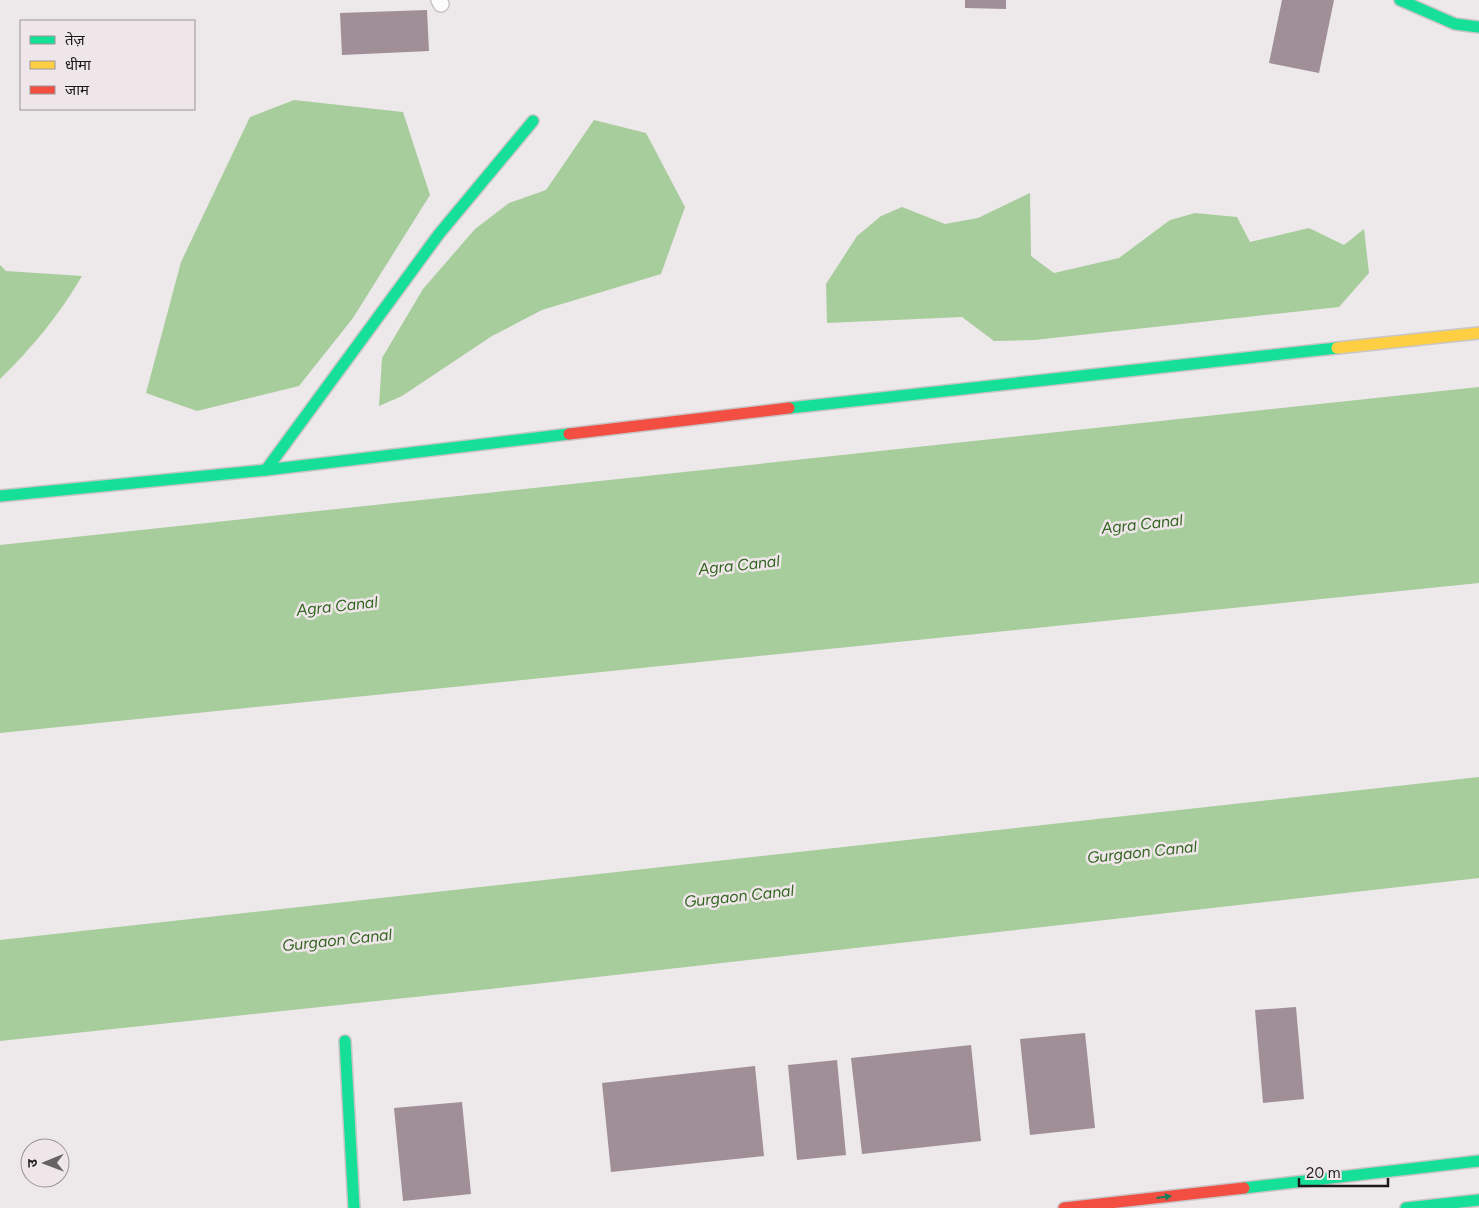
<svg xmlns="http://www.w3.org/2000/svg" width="1479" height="1208" viewBox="0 0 1479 1208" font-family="Figtree,'Noto Sans Devanagari',sans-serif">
<rect width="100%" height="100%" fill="#ede8ea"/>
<!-- water -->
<g fill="#a8cd9c">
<polygon points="294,100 403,112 430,195 353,318 299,386 197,411 146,393 181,262 250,117"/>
<polygon points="594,120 646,133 685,207 661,274 542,310 492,336 402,396 379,406 382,358 423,289 475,229 509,203 546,190"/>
<polygon points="1030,193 1031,256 1054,273 1119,258 1170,220 1195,213 1237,217 1250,242 1309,228 1344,245 1364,229 1369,273 1339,307 1034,340 994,341 962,317 827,323 826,284 857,236 881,216 902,207 945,224 978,218"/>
<path d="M 0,265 L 6,271 L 82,276 C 60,314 32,348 0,379 Z"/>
<polygon points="1479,387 1479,583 0,733 0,545"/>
<polygon points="1479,777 1479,878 490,989 0,1041 0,940"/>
</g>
<!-- building -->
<g fill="#a18f97">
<polygon points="965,0 1006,0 1006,9 965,8"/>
<polygon points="1282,0 1334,0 1319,73 1269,63"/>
<polygon points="427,10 429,51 342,55 340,13"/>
<polygon points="1296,1007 1304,1099 1263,1103 1255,1010"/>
<polygon points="1085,1033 1095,1128 1030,1135 1020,1039"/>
<polygon points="971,1045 981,1141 862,1154 851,1058"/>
<polygon points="837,1060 846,1155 797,1160 788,1065"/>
<polygon points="755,1066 764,1156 611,1172 602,1083"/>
<polygon points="462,1102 471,1194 403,1201 394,1108"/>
</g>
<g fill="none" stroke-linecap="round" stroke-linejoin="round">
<!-- lane casing -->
<g stroke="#c9c5c7" stroke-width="18">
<polyline id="lane" points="439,0 441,4"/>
</g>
<!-- fast casing -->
<g stroke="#c9c5c7" stroke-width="14">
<g id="fast">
<polyline points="1400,0 1455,24 1479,27"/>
<polyline points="789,408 1337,348"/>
<polyline points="266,470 439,234 533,121"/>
<polyline points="0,496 266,470 569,434"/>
<polyline points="345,1041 354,1208"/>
<polyline points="1244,1188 1479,1161"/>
<polyline points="1406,1208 1479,1200"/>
</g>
</g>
<!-- slow casing -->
<g stroke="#c9c5c7" stroke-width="14">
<polyline id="slow" points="1337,348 1479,333"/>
</g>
<!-- jam casing -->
<g stroke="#c9c5c7" stroke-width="14">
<g id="jam">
<polyline points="569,434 789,408"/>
<polyline points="1064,1208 1244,1188"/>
</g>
</g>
<!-- lane -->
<use href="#lane" stroke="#fcfcfc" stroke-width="15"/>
<!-- fast -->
<use href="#fast" stroke="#16e098" stroke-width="11"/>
<!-- slow -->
<use href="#slow" stroke="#ffcf43" stroke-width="11"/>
<!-- jam -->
<use href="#jam" stroke="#f24e42" stroke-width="11"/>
</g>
<!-- one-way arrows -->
<defs><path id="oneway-solid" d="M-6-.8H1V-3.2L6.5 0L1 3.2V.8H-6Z" transform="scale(1.25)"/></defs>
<use fill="#1a7d5a" href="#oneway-solid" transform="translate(1164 1197) rotate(-7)"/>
<g text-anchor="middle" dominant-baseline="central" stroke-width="5" stroke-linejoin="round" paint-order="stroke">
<!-- water labels -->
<g font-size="16" font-style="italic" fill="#32651f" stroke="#efe6e9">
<text transform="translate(1142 524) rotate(-6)">Agra Canal</text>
<text transform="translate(739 565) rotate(-6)">Agra Canal</text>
<text transform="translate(337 606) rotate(-6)">Agra Canal</text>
<text transform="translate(1142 852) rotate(-6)">Gurgaon Canal</text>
<text transform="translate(739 896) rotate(-6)">Gurgaon Canal</text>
<text transform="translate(337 940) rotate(-6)">Gurgaon Canal</text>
</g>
</g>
<!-- legend -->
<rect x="20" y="20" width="175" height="90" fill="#efe6e9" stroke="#9b9497"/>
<rect x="30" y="36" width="25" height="8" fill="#16e098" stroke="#9b9497"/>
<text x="65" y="45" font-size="15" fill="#1d1a1b">तेज़</text>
<rect x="30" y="61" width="25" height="8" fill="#ffcf43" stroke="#9b9497"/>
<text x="65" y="70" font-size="15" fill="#1d1a1b">धीमा</text>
<rect x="30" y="86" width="25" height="8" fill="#f24e42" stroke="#9b9497"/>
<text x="65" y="95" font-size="15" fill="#1d1a1b">जाम</text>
<!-- north arrow -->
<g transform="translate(45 1163) rotate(269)"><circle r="24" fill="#efe6e9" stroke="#9b9497"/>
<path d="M0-4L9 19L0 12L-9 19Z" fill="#666263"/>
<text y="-8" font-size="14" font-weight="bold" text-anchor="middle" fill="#1d1a1b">उ</text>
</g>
<!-- scale -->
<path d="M1299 1178v8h89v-8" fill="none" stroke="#1d1a1b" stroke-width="2.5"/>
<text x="1306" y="1178" font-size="15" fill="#1d1a1b" stroke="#efe6e9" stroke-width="4" paint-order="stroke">20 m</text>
</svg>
